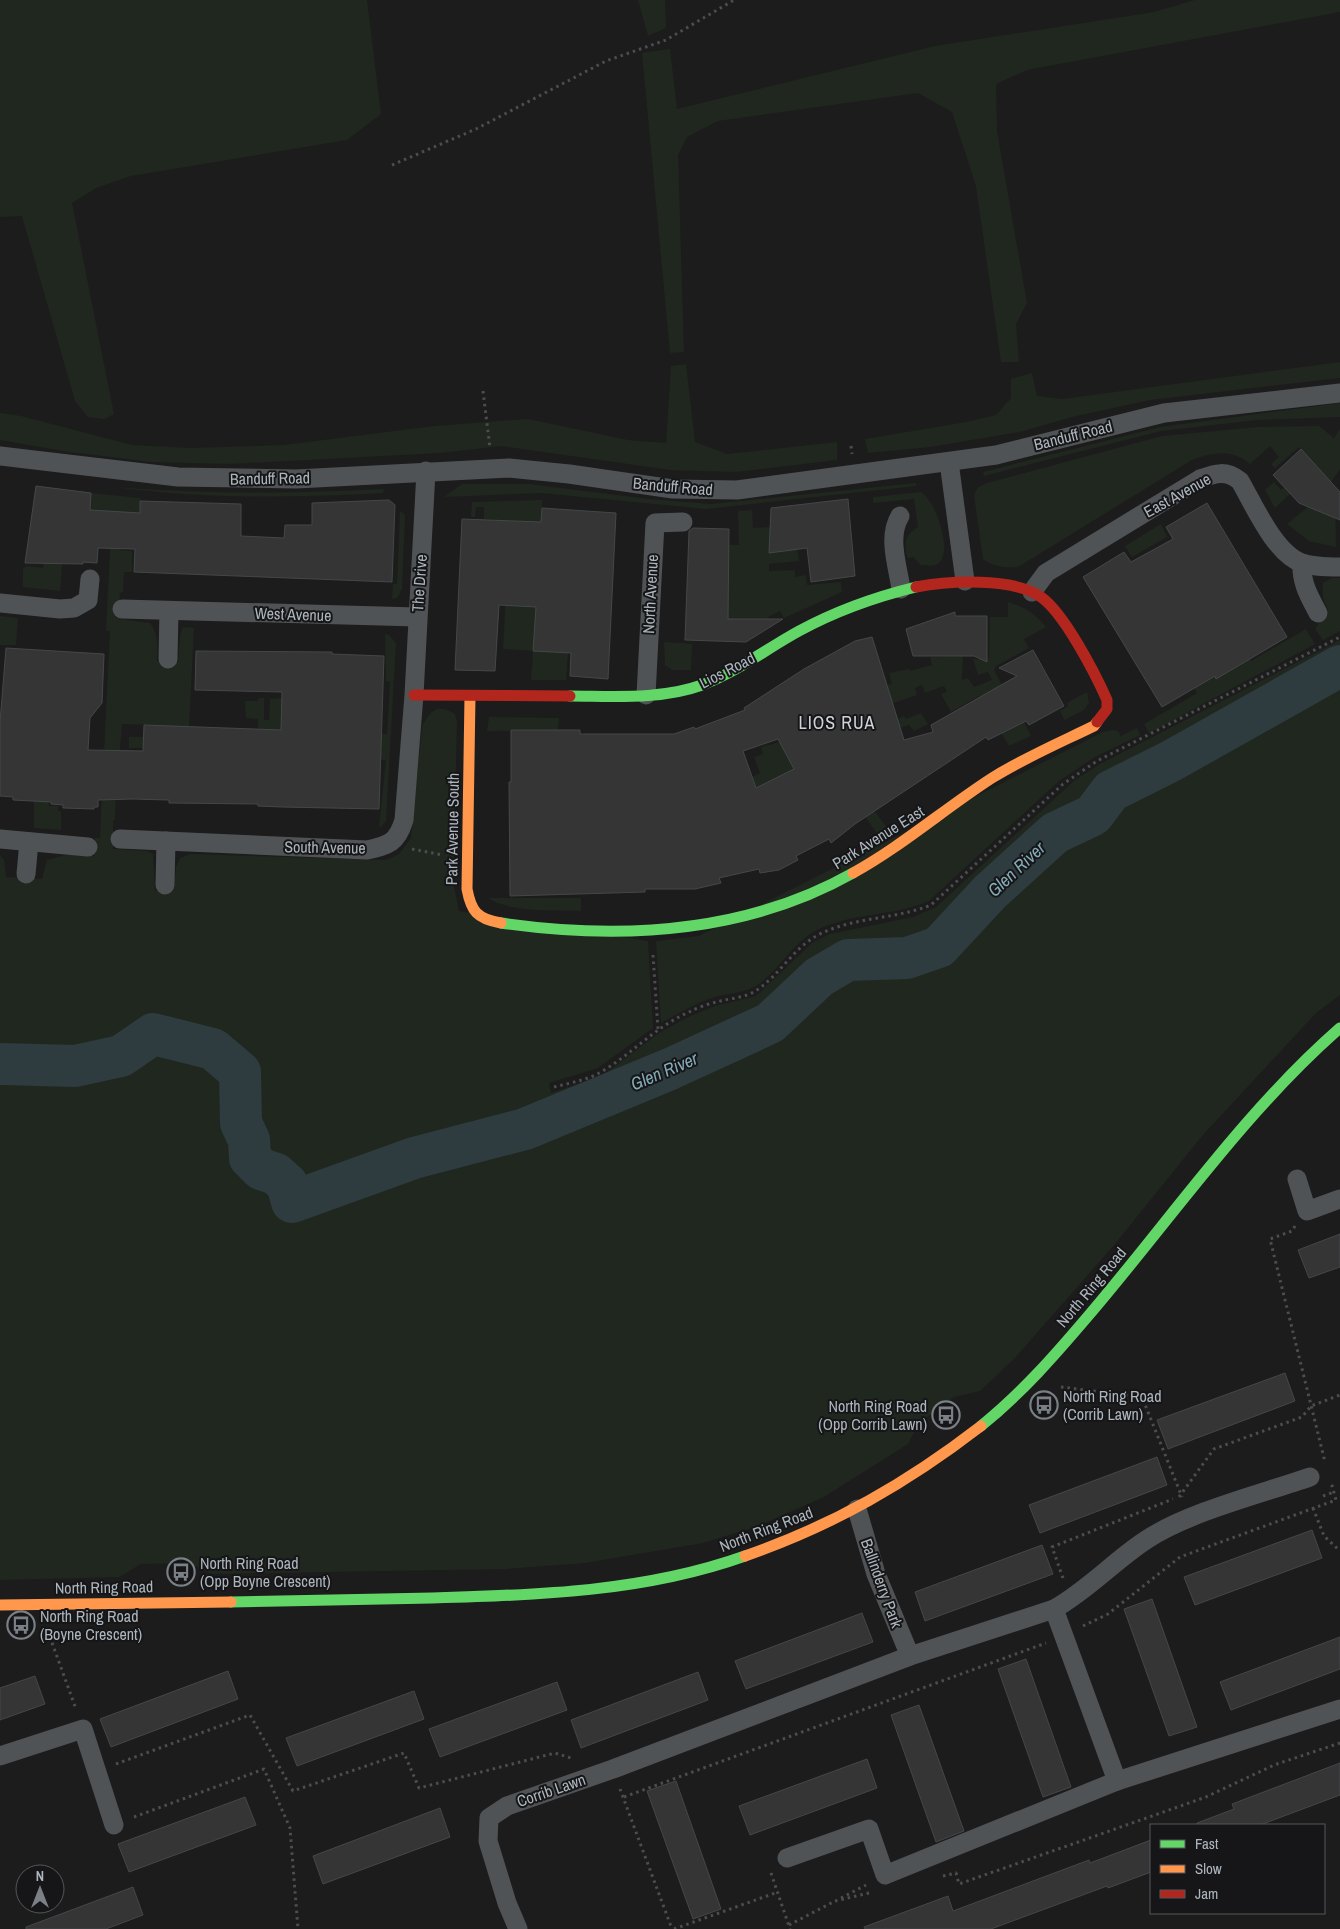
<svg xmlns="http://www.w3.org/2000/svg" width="1340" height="1929" viewBox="0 0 1340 1929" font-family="'Archivo Narrow',sans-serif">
<rect width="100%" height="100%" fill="#1c1c1c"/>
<!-- green -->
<g fill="#20271f">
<polygon points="0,0 367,0 381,114 347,140 131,176 96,188 72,203 114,414 104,419 88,417 75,401 22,216 0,217"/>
<polygon points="638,0 665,0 666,28 648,36"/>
<polygon points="1195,0 1340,0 1340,12 1027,70 996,84 997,131 1027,303 1016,324 1019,362 1001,362 976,186 952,112 918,93 718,121 687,137 678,155 684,352 670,353 642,53 670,49 677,109 935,46 1154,12"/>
<polygon points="1340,362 1340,378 1150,400 1072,417 1020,432 930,447 868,453 865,439 966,422 996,415 1011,398 1011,379 1032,373 1037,396 1062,399"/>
<polygon points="686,364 695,442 727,454 837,442 837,460 736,472 670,470 501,446 440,453 229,464 151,462 63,451 0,440 0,413 21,416 132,445 191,448 284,445 434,426 528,419 628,440 666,443 671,366"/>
<polygon points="1340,403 1340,417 1257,420 1161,431 984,476 983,472 1160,427"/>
<path d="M 1319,426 L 1334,438 L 1340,429 L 1340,469 L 1331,482 L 1299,447 L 1275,468 L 1271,464 L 1279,457 L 1270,446 L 1250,464 C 1232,449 1213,452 1192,460 L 1018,567 C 1005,568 994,567 983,559 L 974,495 L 978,487 L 987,483 L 1162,436 L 1258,427 Z"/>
<polygon points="1274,482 1281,490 1285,487 1291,493 1275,508 1265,490"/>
<polygon points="916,483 916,486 706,509 541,493 444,497 462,484 529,484 649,499 711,504"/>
<path d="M 113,487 C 204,494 293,494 384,489 L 383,493 C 291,498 204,499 113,487 Z"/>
<path d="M 921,492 C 935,500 953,550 939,563 C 934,567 926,565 920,565 L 914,557 L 907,558 C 905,540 903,538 918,527 L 914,499 L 873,503 L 873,497 Z"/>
<path d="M 91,493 L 140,498 L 140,523 L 120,523 L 120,550 L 132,551 L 132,572 L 124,572 L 123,592 L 120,593 L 119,619 L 150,623 C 159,635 157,647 157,661 L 178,662 L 180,635 L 183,627 L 194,628 L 189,727 L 202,738 L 203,727 L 226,728 L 225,737 L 188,749 L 129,748 L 129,737 L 143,737 L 144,732 L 153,725 L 122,724 L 118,773 L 103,773 L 110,631 L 106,631 L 112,512 L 90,510 Z"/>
<polygon points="1335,495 1336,547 1309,541 1287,524 1309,506"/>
<polygon points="542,500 542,514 556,515 513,537 514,521 484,519 484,507 476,507 475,517 471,517 472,502"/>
<polygon points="752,510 753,528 770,527 770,523 798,519 770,553 777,552 796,542 799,561 769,564 769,571 795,570 795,577 806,575 807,585 841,582 842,592 784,618 780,611 768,617 769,619 728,619 729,545 739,545 738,511"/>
<polygon points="400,511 405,515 402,589 397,598 392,599 393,584 397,584"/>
<polygon points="1161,524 1167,537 1132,557 1125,546"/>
<polygon points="44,561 62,563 60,591 23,587 23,569 26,566 43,568"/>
<polygon points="1332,578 1340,578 1340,631 1323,640 1315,629 1328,610 1323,598 1323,583"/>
<polygon points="506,595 536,597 568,653 566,680 531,680 533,651 503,649"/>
<path d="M 1008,602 C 1025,607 1035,613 1046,627 L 1024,639 L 1029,648 L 996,666 L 994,670 L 1004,689 L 998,693 L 1014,724 L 1023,720 L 1031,736 L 1009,746 L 979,696 L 951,712 L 941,694 L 947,692 L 944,686 L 925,693 L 922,685 L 915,688 L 917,695 L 885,706 L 881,698 L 873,701 L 877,710 L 882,708 L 891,722 L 904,716 L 906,719 L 921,713 L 928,724 L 914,731 L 909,725 L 897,729 L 905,742 L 894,750 L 882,732 L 869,738 L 877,750 L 865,758 L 853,739 L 866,730 L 848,701 L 868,689 L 866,683 L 877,680 L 879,687 L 892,684 L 889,673 L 909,669 L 910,671 L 932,665 L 930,657 L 963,656 L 962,680 L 968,678 L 974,687 L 992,680 L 988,672 L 978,675 L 973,659 L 989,658 L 990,617 L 1008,617 Z"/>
<polygon points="0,616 18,618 16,645 0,645"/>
<polygon points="1306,629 1315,644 1149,733 1144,724 1197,693 1184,670 1233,630 1251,661"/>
<polygon points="385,634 389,635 396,643 386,821 379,828 386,760 366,759 279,748 279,730 258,729 258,719 246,718 245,701 258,701 258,698 264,698 264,720 269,720 270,699 282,698 291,721 281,720 281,730 387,734 390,682 386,681"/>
<path d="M 1340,640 L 1340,995 L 1316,1013 L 1202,1136 L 1115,1244 L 1015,1358 L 980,1391 L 954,1397 L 919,1423 L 908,1444 L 824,1497 L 758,1526 L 703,1543 L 585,1563 L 506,1569 L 212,1574 L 189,1563 L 141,1564 L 119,1577 L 0,1580 L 0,855 L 4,860 L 6,877 L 42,879 L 47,860 L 69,854 L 94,856 L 95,838 L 100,838 L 102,791 L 116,792 L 115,820 L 113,820 L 113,849 L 147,851 L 153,854 L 155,891 L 174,891 L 176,867 L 180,858 L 190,854 L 386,860 L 399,854 L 411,838 L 422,726 C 431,710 437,703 455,714 L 457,723 L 453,881 L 459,911 L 648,941 L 653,1028 L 598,1068 L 549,1083 L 551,1093 L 603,1075 L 659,1033 L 688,1017 L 715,1006 L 756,996 L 812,943 L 830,934 L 913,917 L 936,907 L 1075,780 L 1100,764 Z"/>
<polygon points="664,642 692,644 691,670 672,670 665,665"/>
<polygon points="1087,692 1089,703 1084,710 1064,720 1060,711 1068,706 1067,703"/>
<polygon points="489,717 559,718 558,730 487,731"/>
<path d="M 1137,728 L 1140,735 L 1095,757 L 1059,781 L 929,901 C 894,916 855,913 821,928 C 793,940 781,970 756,986 C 743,994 726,993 712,998 C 694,1004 678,1014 661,1023 L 656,941 L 699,936 L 1103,732 L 1113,730 L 1118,731 L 1121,736 Z"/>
<polygon points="780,742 794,769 756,789 752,777 760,773 754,757 763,754 761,747"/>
<polygon points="34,800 48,800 49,806 58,806 58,811 61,811 61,830 34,828"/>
<polygon points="873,809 889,830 879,836 864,815"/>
<path d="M 488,898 L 581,898 L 581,911 C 552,909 514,914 488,898 Z"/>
</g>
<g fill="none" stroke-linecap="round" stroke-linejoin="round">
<!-- river -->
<polyline stroke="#2e3b3f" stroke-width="42" points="0,1064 75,1066 121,1056 153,1034 213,1049 240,1072 241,1123 249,1140 250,1158 261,1169 276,1174 287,1184 292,1202 414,1158 525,1129 670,1069 770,1023 819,977 848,960 907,958 939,947 990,892 1055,833 1093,815 1111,791 1171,761 1340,666"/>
</g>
<!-- building -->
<g fill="#353536" stroke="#444748" fill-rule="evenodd">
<polygon points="1301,449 1340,492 1340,520 1299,503 1273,475"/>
<polygon points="36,486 91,493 90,510 140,513 140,501 241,504 241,536 284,538 285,525 312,525 312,503 389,500 395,505 392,582 134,572 135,549 98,548 97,563 83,562 83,564 25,563"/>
<polygon points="848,499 855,576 811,582 807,548 769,553 771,508"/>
<polygon points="1207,503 1287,637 1216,679 1215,676 1162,707 1083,577 1124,552 1131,562 1173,539 1166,527"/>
<polygon points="542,508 616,513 608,679 570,676 571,653 533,651 536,607 499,605 495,671 455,670 462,519 541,522"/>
<polygon points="693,528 729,529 728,619 783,619 746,642 685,640 689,531"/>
<polygon points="955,612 955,616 987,616 987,662 974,656 913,656 906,629"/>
<path d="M 872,637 L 904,740 L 933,732 L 931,725 L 1017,676 L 999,668 L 1033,650 L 1064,706 L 1029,725 L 1026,721 L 988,740 L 986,737 L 855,824 L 831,843 L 829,839 L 796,856 L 798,860 L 779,870 L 760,873 L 759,869 L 719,878 L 721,883 L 695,889 L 645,889 L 645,892 L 510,896 L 509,782 L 511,782 L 511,730 L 580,730 L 580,734 L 674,734 L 694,727 L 695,729 L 745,710 L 744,708 L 804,669 L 855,641 ZM 778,739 L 794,769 L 756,788 L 743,751 Z"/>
<polygon points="6,648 104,654 102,703 90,718 88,750 143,751 144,725 281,730 282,692 195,690 196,651 332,652 332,654 384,656 379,809 282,807 258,806 258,804 169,803 169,800 133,799 98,800 98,807 94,807 94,809 63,808 63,805 51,804 51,802 13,800 13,797 0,796 0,722"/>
<polygon points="1340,1234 1340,1267 1309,1278 1298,1250"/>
<polygon points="1285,1373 1295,1401 1168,1449 1157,1420"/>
<polygon points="1157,1457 1167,1485 1040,1533 1029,1505"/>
<polygon points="1312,1530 1322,1558 1195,1605 1184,1577"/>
<polygon points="1042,1545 1053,1574 925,1621 915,1592"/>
<polygon points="1152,1599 1197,1727 1169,1736 1124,1609"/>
<polygon points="862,1613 873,1642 746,1689 735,1661"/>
<polygon points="1340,1637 1340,1669 1231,1710 1220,1682"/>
<polygon points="1026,1659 1071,1787 1043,1797 998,1669"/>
<polygon points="228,1671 238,1699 111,1747 100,1719"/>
<polygon points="698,1672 708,1700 581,1748 571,1720"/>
<polygon points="35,1676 45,1704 0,1720 0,1688"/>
<polygon points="557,1682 567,1710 440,1757 429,1729"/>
<polygon points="414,1691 424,1719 297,1766 286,1738"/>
<polygon points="919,1705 964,1831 936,1842 891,1715"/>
<polygon points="867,1759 877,1788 750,1835 739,1806"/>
<polygon points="1340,1763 1340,1795 1260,1825 1197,1825 1197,1823 1234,1809 1232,1804"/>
<polygon points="676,1781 721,1909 693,1919 647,1791"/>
<polygon points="245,1797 256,1825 129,1872 118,1844"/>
<polygon points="440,1808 450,1837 323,1884 313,1856"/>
<polygon points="1151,1840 1151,1872 1108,1888 1107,1886 991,1929 865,1929 864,1927 948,1896 953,1911 1089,1860 1090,1863"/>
<polygon points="133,1887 143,1915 106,1929 26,1929 26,1927"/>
</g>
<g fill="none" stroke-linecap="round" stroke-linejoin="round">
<!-- path -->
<g stroke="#4c4d50" stroke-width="3" stroke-dasharray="2.5 4" stroke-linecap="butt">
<polyline points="392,165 476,129 606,61 666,40 734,0"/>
<polyline points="483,391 490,448"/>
<polyline points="851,446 852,454"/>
<polyline points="412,849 443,855"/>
<polyline points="653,955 658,1029"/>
<path d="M 554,1087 C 570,1083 587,1080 601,1072 C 632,1054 655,1027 689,1012 C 697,1008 707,1004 717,1002 C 730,998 746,998 757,990 C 781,974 794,946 822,933 C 856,917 896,919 931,905 L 1063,784 L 1097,761 L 1340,637"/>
<polyline points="1295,1226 1292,1231 1270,1239 1325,1462"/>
<polyline points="1061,1387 1142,1397 1182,1497"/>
<polyline points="1323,1496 1334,1492"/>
<polyline points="1179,1497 1214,1449 1302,1417 1311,1406 1340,1395"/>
<polyline points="1313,1508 1324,1536 1340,1551"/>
<polyline points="1063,1578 1052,1547 1173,1499"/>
<polyline points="1083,1626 1108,1614 1180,1557 1336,1500 1331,1482"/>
<polyline points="50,1630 51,1640 76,1709"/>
<polyline points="116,1764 250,1715 293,1791 404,1753 419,1788 555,1753 574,1759"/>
<polyline points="620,1789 672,1929"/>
<polyline points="624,1797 1046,1643"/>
<polyline points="134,1817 264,1769 290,1828 298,1929"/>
<polyline points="771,1873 790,1929"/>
<polyline points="943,1876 956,1873 959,1884 1206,1797 1274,1765 1340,1743"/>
<polyline points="841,1898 866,1885"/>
<polyline points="835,1901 873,1892"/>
<polyline points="789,1925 835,1901"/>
<polyline points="674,1929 778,1892"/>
</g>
<!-- street -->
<g stroke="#505355" stroke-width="19">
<polyline points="0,456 178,477 296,479 509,468 569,474 673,489 737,490 996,455 1164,413 1340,393"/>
<polyline points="949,462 965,581"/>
<path d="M 900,516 C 887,537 898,567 901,589"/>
<path d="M 1302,563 C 1301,583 1309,596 1318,613"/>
<path d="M 1032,592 L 1046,573 L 1200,479 C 1216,473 1226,470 1240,481 C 1254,505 1275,554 1302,563 C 1313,567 1328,567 1340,567"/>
<polyline points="0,603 60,609 74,608 88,600 90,579"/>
<polyline points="122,609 417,617"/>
<polyline points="168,659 169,611"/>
<polyline points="646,695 655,523 683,522"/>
<polyline points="0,839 88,847"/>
<path d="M 120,839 L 367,850 C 389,845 397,843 404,820 L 414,695 L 426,471"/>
<polyline points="26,874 29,842"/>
<polyline points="165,885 166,841"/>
<polyline points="1297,1179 1307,1211 1340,1199"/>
<polyline points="857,1509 876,1574 910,1656"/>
<polyline points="1054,1609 1117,1781"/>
<polyline points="0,1756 83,1729 114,1825"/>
<polyline points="787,1858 869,1829 885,1875 1117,1781 1340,1709"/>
<path d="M 518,1929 L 507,1903 L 488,1841 L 489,1818 L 507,1806 L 613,1769 L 910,1656 L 1054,1609 C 1088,1590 1114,1561 1146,1540 C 1188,1512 1261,1494 1310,1477"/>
</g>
<!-- fast -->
<g stroke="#63d668" stroke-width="11">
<path d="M 570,696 C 612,696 661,700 702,685 C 737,672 766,649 799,631 C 836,611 875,597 916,587"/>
<path d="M 501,923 C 620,940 745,934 853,873"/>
<path d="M 981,1426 C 1022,1393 1055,1355 1089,1315 C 1171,1219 1244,1112 1340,1028"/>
<path d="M 231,1602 C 298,1601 365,1599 432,1598 C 538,1595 644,1592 745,1556"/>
</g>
<!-- slow -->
<g stroke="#ff974d" stroke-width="11">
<path d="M 470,696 L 467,889 C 471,911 477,919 501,923"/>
<path d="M 853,873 C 902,846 944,809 992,778 C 1024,758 1059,743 1094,726 L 1097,722"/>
<path d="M 745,1556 C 834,1525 907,1483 981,1426"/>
<polyline points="0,1605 231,1602"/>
</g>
<!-- jam -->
<g stroke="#b3261e" stroke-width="11">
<path d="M 916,587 C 948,581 1013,577 1041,597 C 1064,613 1095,673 1107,700 L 1107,709 L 1097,722"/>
<polyline points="414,695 570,696"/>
</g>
</g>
<!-- icons -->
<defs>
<g id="bus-ring" transform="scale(1.4375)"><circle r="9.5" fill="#161618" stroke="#7a8085" stroke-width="1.5"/><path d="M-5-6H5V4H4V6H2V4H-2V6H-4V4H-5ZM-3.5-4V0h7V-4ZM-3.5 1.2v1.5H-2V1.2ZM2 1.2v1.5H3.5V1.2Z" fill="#7a8085"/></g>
</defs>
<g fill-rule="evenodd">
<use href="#bus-ring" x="1044" y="1405"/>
<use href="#bus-ring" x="946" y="1415"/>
<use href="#bus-ring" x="181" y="1572"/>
<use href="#bus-ring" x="21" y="1625"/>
</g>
<g text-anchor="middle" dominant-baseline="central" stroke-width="4" stroke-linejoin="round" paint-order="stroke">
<!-- street labels -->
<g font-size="16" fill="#adb6bd" stroke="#161618">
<text transform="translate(1073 435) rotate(-14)">Banduff Road</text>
<text transform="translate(270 478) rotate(-1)">Banduff Road</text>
<text transform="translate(673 486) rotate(5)">Banduff Road</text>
<text transform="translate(1177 495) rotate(-29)">East Avenue</text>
<text transform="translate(419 583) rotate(-86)">The Drive</text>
<text transform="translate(650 594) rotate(-87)">North Avenue</text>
<text transform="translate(293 614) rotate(2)">West Avenue</text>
<text transform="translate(727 670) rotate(-27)">Lios Road</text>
<text transform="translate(452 829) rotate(-89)">Park Avenue South</text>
<text transform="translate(878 837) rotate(-32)">Park Avenue East</text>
<text transform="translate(325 847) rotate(1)">South Avenue</text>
<text transform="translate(1091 1287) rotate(-50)">North Ring Road</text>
<text transform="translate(766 1529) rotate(-21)">North Ring Road</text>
<text transform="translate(882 1583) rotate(70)">Ballinderry Park</text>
<text transform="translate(104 1587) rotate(-1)">North Ring Road</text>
<text transform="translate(551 1790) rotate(-19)">Corrib Lawn</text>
</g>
<!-- poi labels -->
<g font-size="16" fill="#adb6bd" stroke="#161618" text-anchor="start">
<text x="1063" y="1396">North Ring Road<tspan x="1063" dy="18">(Corrib Lawn)</tspan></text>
<text x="927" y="1406" text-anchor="end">North Ring Road<tspan x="927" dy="18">(Opp Corrib Lawn)</tspan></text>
<text x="200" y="1563">North Ring Road<tspan x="200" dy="18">(Opp Boyne Crescent)</tspan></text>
<text x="40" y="1616">North Ring Road<tspan x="40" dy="18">(Boyne Crescent)</tspan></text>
</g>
<!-- neighbourhood labels -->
<g font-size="18" letter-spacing="1" fill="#ced3d9" stroke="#161618">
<text x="837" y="722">LIOS RUA</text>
</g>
<!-- water labels -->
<g font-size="18" font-style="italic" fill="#84abb8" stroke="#161618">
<text transform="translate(1016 869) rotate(-43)">Glen River</text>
<text transform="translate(664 1071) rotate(-23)">Glen River</text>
</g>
</g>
<!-- legend -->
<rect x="1150" y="1824" width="175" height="90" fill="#161618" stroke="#52565a"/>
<rect x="1160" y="1840" width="25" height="8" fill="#63d668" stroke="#52565a"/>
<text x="1195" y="1849" font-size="15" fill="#adb6bd">Fast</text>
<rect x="1160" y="1865" width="25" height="8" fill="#ff974d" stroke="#52565a"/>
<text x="1195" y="1874" font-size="15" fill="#adb6bd">Slow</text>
<rect x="1160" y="1890" width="25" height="8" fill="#b3261e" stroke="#52565a"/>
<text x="1195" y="1899" font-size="15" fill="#adb6bd">Jam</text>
<!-- north arrow -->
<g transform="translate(40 1889)"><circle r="24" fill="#161618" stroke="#52565a"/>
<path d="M0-4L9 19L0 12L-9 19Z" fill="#7a8085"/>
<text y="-8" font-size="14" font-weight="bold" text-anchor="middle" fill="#adb6bd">N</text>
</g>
</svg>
